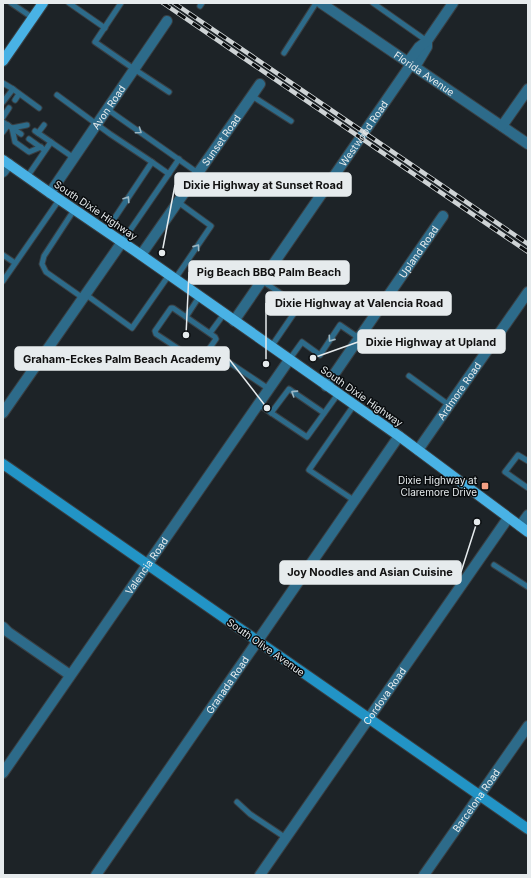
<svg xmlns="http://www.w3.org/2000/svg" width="531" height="878" viewBox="0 0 531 878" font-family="Inter,sans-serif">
<rect width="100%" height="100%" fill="#1d2327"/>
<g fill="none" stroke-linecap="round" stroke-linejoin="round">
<!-- lane casing -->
<g stroke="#393f43" stroke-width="7">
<g id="lane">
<polyline points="11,3 33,18"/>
<polyline points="69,3 105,28"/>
<polyline points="121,3 95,42 134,69 169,92"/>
<polyline points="373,3 427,41"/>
<polyline points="200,6 202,3"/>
<polyline points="284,53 316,3"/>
<polyline points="3,83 13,89"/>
<polyline points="57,95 110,134 152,162 106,231"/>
<polyline points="252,96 291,121"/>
<polyline points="15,100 19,94"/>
<polyline points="3,102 13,89 39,108"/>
<polyline points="107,109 198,173"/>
<polyline points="3,117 9,108"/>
<polyline points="3,122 21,134"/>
<polyline points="27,125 12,128 15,142 29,152 41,147"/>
<polyline points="35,131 51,142"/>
<polyline points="3,132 8,125"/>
<polyline points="38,133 44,125"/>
<polyline points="29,139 43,149"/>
<polyline points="152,162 169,174"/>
<polyline points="27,177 51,142 74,158"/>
<polyline points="74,210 44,256 42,264 46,272 83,298"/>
<polyline points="122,242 179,159"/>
<polyline points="3,255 15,263"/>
<polyline points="175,279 211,226 178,202"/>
<polyline points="261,280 299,306 271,347"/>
<polyline points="3,281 59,200"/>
<polyline points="85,294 132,328 169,275"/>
<polyline points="186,317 199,297"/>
<polyline points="210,333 224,314"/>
<polyline points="209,349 201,360 197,361 156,334 155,331 171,308 173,308 215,337 216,339 209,349 269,389"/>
<polyline points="289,360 302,342 320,355 340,325 359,338"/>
<polyline points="409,376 449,405"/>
<polyline points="258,404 307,437 338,394"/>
<polyline points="354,405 309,470 355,501"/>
<polyline points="271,413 289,389 324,413"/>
<polyline points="528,461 518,455 505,472 528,488"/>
<polyline points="494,565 528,587"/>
<polyline points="237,802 250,814 286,838"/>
</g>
</g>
<!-- street casing -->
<g stroke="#393f43" stroke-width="12">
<g id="street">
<path id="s1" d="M 321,3 L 528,144"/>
<polyline points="411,64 418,62 427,47 427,41"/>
<polyline points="502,126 528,89"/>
<polyline points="3,172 9,164"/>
<path id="s2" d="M 50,193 L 167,21"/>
<path id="s3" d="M 141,255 L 260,84"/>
<path id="s4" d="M 234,321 L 405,73 L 411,64 L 411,58 L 419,47 L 427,41 L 453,3"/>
<path id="s5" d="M 326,386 L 443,216"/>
<polyline points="3,413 122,242"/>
<path id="s6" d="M 418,450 L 528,292"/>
<polyline points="520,526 528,515"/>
<polyline points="3,627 8,632 70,675"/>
<path id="s7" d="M 3,773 L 289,360"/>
<path id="s8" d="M 96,875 L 399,436"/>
<path id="s9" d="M 260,875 L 508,518"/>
<path id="s10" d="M 424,875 L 528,726"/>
</g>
</g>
<!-- secondary casing -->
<g stroke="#393f43" stroke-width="12">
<polyline id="secondary" points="3,464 528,829"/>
</g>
<!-- primary casing -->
<g stroke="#393f43" stroke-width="12">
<g id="primary">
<polyline points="3,61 43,3"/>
<polyline points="3,160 50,193 141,255 399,436 528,532"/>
</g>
</g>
<!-- lane -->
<use href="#lane" stroke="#2d6b8a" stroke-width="5"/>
<!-- street -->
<use href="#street" stroke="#2d6b8a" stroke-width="10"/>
<!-- secondary -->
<use href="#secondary" stroke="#2294c6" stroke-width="10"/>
<!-- primary -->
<use href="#primary" stroke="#49b2e5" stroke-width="10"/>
<!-- rail casing -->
<g stroke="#ced3d5" stroke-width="4.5">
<g id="rail">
<polyline points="163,3 528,252"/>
<polyline points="174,3 528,244"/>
</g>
</g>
<!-- rail -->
<use href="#rail" stroke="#090c0e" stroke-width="3" stroke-dasharray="9" stroke-linecap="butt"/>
</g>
<!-- one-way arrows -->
<defs><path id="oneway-chevron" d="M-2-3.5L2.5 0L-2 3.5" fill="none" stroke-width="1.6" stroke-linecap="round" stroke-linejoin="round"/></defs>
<g stroke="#9cb8c5">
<use href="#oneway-chevron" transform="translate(139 131) rotate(35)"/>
<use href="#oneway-chevron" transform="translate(127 199) rotate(-57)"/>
<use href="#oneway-chevron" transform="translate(197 247) rotate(-55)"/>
<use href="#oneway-chevron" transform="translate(331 339) rotate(125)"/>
<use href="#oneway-chevron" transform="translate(294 393) rotate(-147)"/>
</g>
<!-- markers -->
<rect fill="#f39f83" stroke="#090c0e" stroke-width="1.5" x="481" y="482" width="8" height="8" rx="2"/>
<g text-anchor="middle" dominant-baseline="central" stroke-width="3" stroke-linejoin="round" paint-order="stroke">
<!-- street labels -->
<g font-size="10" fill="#e6ebed" stroke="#090c0e">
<text stroke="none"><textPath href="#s1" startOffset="125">Florida Avenue</textPath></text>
<text stroke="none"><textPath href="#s2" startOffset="104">Avon Road</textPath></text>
<text stroke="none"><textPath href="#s4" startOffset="228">Westwood Road</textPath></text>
<text stroke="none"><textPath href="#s3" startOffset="140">Sunset Road</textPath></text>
<text transform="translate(96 210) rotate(34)">South Dixie Highway</text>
<text stroke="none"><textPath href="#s5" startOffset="163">Upland Road</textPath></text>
<text stroke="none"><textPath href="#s6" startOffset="72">Ardmore Road</textPath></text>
<text transform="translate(362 396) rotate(35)">South Dixie Highway</text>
<text stroke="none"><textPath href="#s7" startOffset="252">Valencia Road</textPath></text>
<text transform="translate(266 647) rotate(35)">South Olive Avenue</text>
<text stroke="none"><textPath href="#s8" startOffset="231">Granada Road</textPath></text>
<text stroke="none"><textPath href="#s9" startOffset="218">Cordova Road</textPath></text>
<text stroke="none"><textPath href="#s10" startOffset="91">Barcelona Road</textPath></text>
</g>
<!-- poi labels -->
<g font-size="10" fill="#e6ebed" stroke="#090c0e" text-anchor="end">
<text x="477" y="480">Dixie Highway at<tspan x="477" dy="12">Claremore Drive</tspan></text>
</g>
</g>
<!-- callouts -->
<path fill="none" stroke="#e6ebed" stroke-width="1.5" d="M162 253L175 185M186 335L189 272M266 364L266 303M313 358L358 342M267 408L229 359M477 522L461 572"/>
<g fill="#e6ebed" stroke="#090c0e" stroke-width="1.5">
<circle cx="162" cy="253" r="4"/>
<circle cx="186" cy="335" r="4"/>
<circle cx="266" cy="364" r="4"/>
<circle cx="313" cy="358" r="4"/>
<circle cx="267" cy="408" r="4"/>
<circle cx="477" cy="522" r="4"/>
</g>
<g fill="#e6ebed" stroke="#e6ebed" stroke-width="1.5">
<rect x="175" y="173" width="176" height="23" rx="4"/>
<rect x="189" y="261" width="160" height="23" rx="4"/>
<rect x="266" y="292" width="185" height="23" rx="4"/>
<rect x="358" y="330" width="147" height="23" rx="4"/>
<rect x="15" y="347" width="214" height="23" rx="4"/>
<rect x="280" y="561" width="181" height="23" rx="4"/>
</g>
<g font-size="11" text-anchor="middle" font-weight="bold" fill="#111">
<text x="263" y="189">Dixie Highway at Sunset Road</text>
<text x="269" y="276">Pig Beach BBQ Palm Beach</text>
<text x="359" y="307">Dixie Highway at Valencia Road</text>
<text x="431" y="346">Dixie Highway at Upland</text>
<text x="122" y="363">Graham-Eckes Palm Beach Academy</text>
<text x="370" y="576">Joy Noodles and Asian Cuisine</text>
</g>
<!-- border -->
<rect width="531" height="878" fill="none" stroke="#e6ebed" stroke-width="8"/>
</svg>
